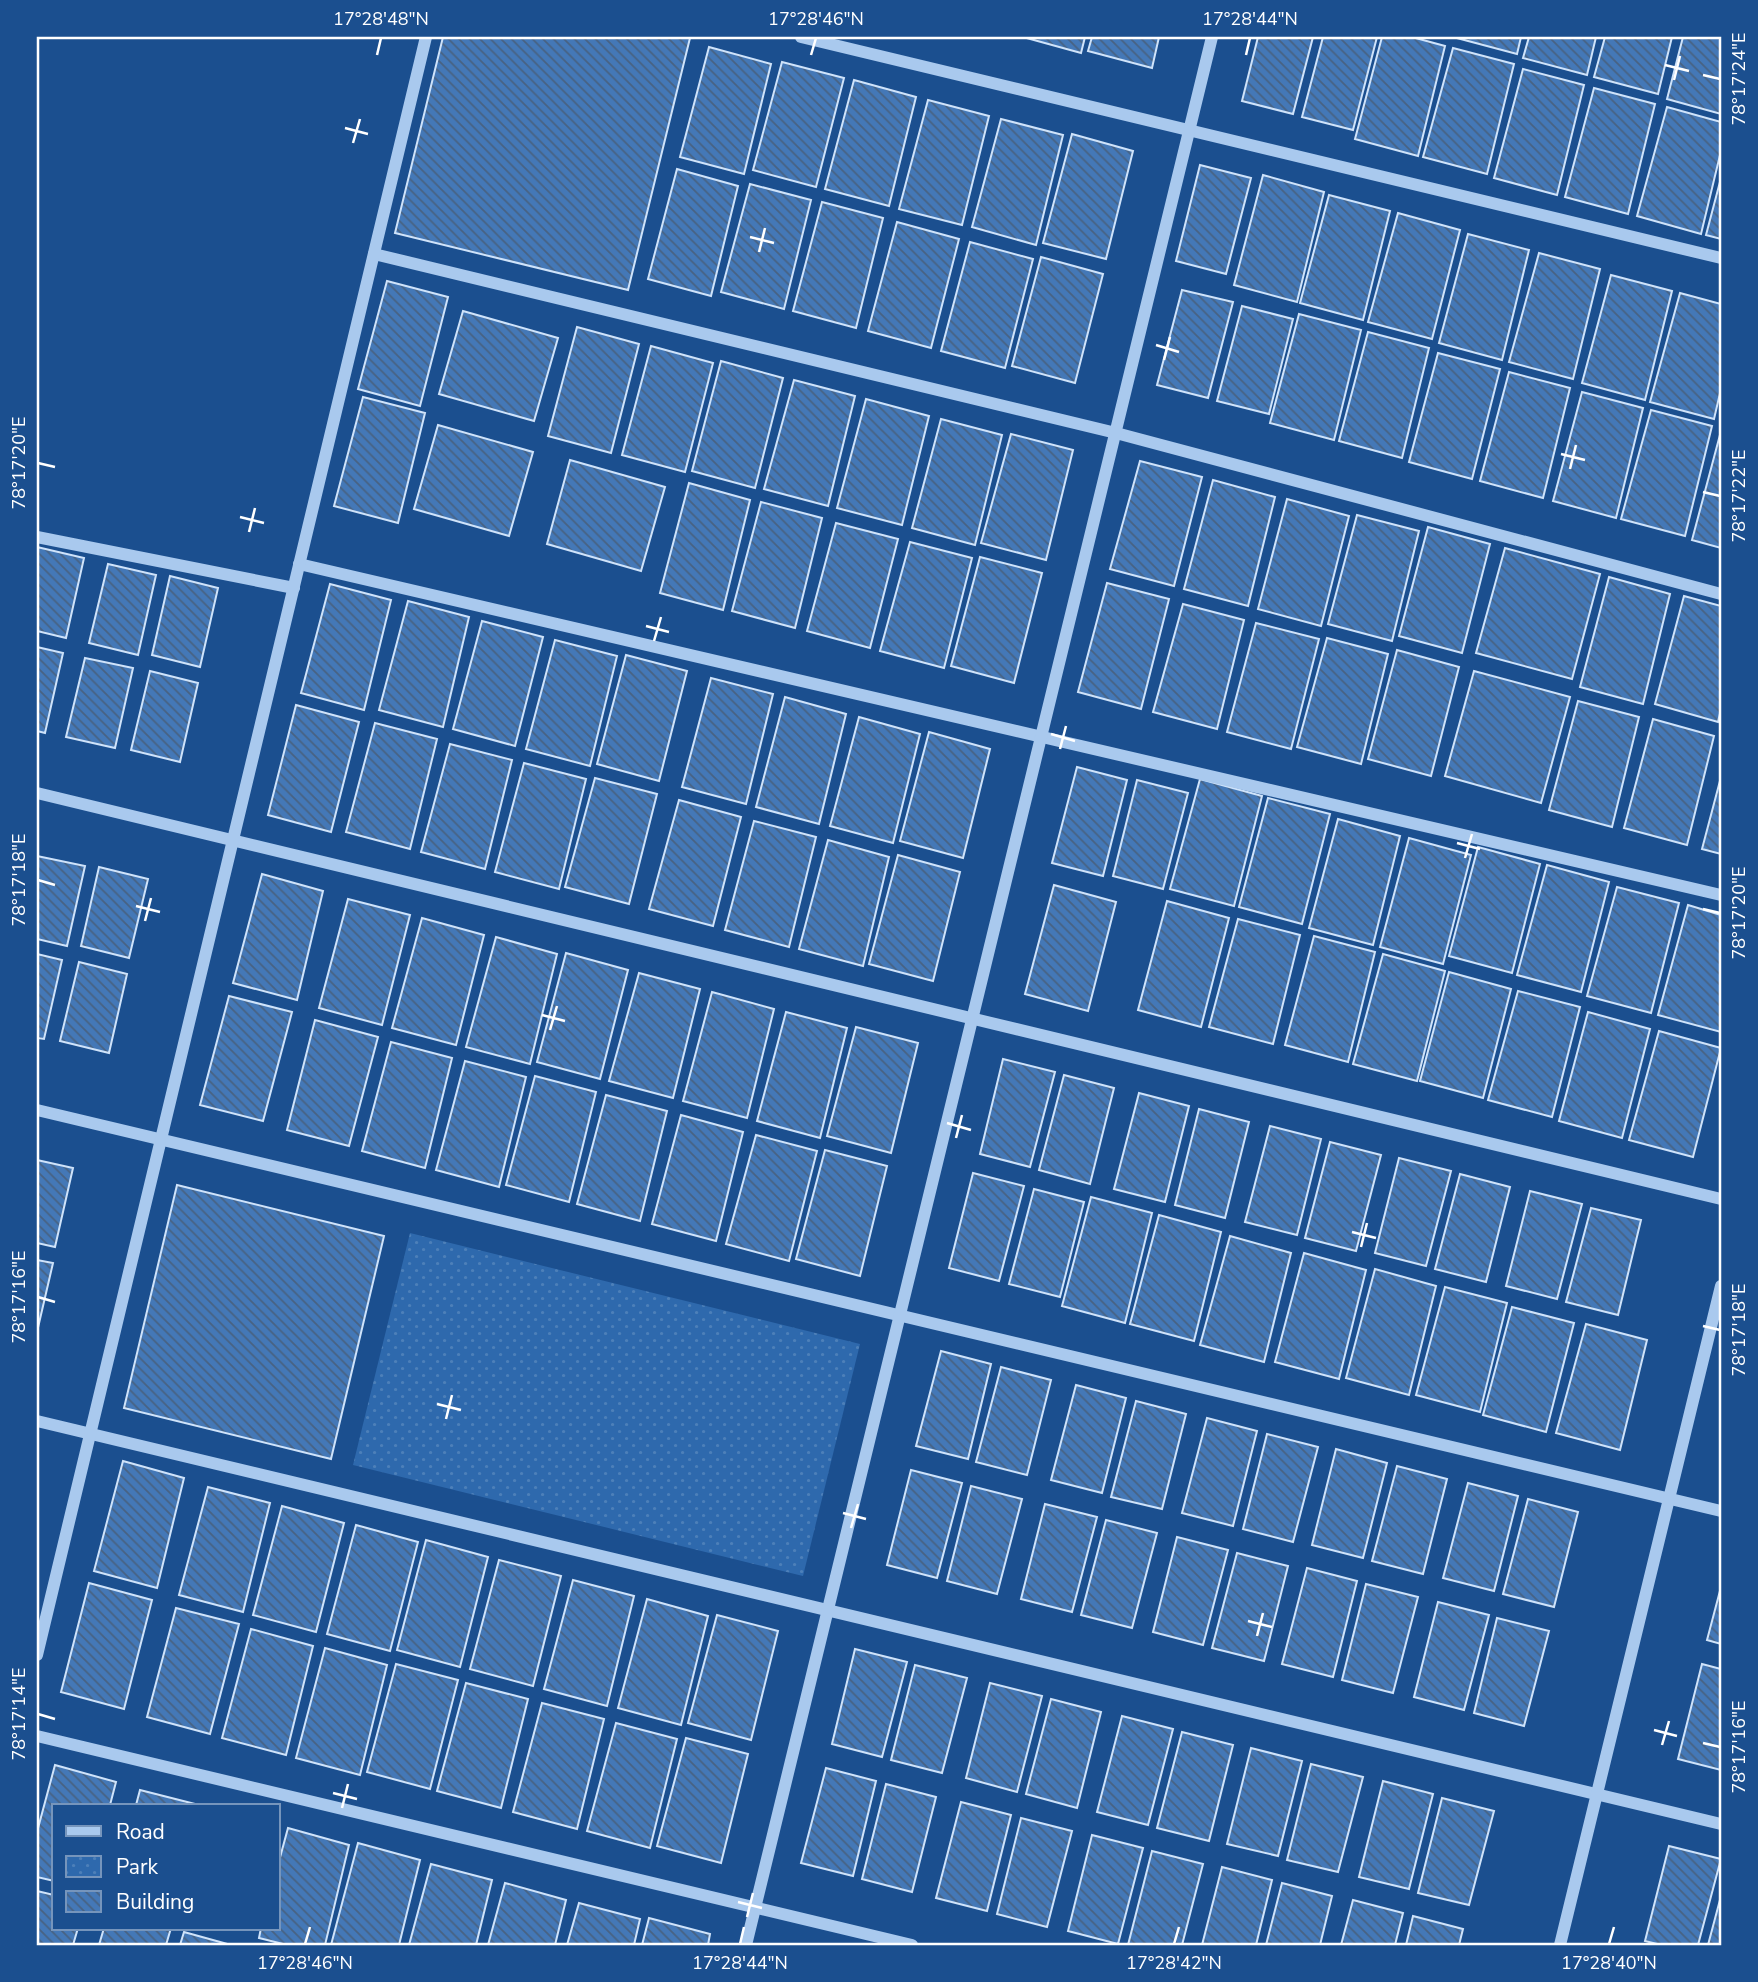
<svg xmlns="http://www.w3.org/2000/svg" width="1758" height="1982" viewBox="0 0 1758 1982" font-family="'Nunito Sans',sans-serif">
<defs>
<pattern id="park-dots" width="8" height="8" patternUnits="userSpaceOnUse" patternTransform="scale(1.75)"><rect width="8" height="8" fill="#2e69ad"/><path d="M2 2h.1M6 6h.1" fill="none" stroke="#4d80b9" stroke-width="1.8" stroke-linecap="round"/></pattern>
<pattern id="building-back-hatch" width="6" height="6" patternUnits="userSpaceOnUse" patternTransform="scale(1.75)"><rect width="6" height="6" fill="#4478b7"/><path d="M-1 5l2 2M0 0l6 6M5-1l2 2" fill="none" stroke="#486282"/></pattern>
</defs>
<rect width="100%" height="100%" fill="#1b4f8f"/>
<!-- park -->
<polygon fill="url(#park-dots)" points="410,1233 860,1344 803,1576 353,1465"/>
<!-- building -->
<g fill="url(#building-back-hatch)" stroke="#cfe3fa" stroke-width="2">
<polygon points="443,37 690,38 628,290 395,233"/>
<polygon points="1023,37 1085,37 1081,53"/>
<polygon points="1092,37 1159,37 1152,68 1088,51"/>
<polygon points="1258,37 1313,37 1293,114 1242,101"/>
<polygon points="1323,37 1377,37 1353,130 1302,117"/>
<polygon points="1382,37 1412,37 1445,46 1418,156 1355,139"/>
<polygon points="1453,37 1521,37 1517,54"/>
<polygon points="1529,37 1596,37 1587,75 1523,58"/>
<polygon points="1605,37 1672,37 1658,94 1594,77"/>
<polygon points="1683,37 1721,37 1721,114 1667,99"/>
<polygon points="709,47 771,64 744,174 680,157"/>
<polygon points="1453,48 1514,64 1487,174 1423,157"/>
<polygon points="782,62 844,78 816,187 753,170"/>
<polygon points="1523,69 1584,85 1557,195 1494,178"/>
<polygon points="854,80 916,97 889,206 825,189"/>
<polygon points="1594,88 1655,104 1628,214 1565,197"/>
<polygon points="928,100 989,116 962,225 899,209"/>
<polygon points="1667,107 1721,122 1721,151 1701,234 1637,216"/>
<polygon points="1001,119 1063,135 1036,245 972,227"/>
<polygon points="1072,134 1133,151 1106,259 1043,243"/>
<polygon points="1200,165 1251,178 1226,274 1176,261"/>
<polygon points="677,169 738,186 711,296 648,279"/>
<polygon points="1263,175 1324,192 1297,302 1234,285"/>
<polygon points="1721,178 1721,239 1706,235"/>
<polygon points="750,184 811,200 784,309 721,292"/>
<polygon points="1329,195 1390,211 1363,320 1300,303"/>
<polygon points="822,202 883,218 856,328 793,311"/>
<polygon points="1398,213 1460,230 1432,339 1368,322"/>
<polygon points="897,222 959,239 931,348 868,331"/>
<polygon points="1468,234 1529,250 1502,360 1439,343"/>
<polygon points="970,242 1033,259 1005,368 941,351"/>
<polygon points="1539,253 1600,269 1573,379 1509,362"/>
<polygon points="1041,257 1103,274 1075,383 1012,366"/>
<polygon points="1611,275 1672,291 1645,400 1582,383"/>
<polygon points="387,281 448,297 420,406 358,389"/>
<polygon points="1182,290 1233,302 1208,398 1157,385"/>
<polygon points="1680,293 1721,304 1721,389 1714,419 1650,402"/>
<polygon points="1242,306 1293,319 1269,414 1217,401"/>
<polygon points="463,311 558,338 534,421 439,394"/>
<polygon points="1299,314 1361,330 1334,440 1270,423"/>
<polygon points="577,327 639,344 611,453 548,436"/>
<polygon points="1368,332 1429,348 1402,458 1339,441"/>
<polygon points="651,346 713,363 685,472 622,455"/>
<polygon points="1438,353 1500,369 1472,479 1409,462"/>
<polygon points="721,361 783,378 755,488 692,471"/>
<polygon points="1509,372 1570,388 1543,498 1480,481"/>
<polygon points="794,380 855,396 828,506 764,489"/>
<polygon points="1582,392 1643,408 1616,518 1553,501"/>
<polygon points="363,397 425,413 398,523 334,506"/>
<polygon points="866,399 929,416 902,525 837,508"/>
<polygon points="1651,410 1712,426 1685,536 1621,519"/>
<polygon points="941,419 1002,435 975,545 912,528"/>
<polygon points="438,425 533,452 509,536 414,509"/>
<polygon points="1721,431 1721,548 1692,540"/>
<polygon points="1011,434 1073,450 1046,560 981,543"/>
<polygon points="570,460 665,487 641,571 547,544"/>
<polygon points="1140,461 1202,477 1174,586 1110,569"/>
<polygon points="1213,480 1275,497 1248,606 1184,589"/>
<polygon points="689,483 750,500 723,610 660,593"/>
<polygon points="1287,499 1349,516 1321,626 1258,609"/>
<polygon points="761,502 822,518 795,628 732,611"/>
<polygon points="1357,515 1419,531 1392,641 1328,624"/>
<polygon points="836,523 898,539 870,648 807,631"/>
<polygon points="1428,527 1490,544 1462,653 1399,636"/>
<polygon points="910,542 972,558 944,668 880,651"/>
<polygon points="37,547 84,558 66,638 37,631"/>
<polygon points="1505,548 1600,574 1572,679 1476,653"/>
<polygon points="980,557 1042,573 1014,683 951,666"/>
<polygon points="108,564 156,575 138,655 89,643"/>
<polygon points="170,576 218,588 200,667 152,655"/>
<polygon points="1609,577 1670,594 1643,704 1580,687"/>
<polygon points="1107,583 1169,599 1141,709 1078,692"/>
<polygon points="330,584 391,600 364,710 301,693"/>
<polygon points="1684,596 1721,606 1721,709 1718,722 1655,704"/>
<polygon points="408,601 469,617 443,727 379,710"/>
<polygon points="1183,604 1244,620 1217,729 1153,712"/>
<polygon points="482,621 543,637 515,746 453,729"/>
<polygon points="1256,623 1319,639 1291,749 1227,732"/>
<polygon points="1327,638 1388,654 1361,764 1297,747"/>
<polygon points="555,640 617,656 590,766 526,749"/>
<polygon points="37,647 63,653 45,733 37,731"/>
<polygon points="1397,650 1459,667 1431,776 1368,759"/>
<polygon points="626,655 687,671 659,781 597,764"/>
<polygon points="85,658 133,668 115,748 66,737"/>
<polygon points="150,671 198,683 180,762 131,750"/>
<polygon points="1474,671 1570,697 1541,803 1445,776"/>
<polygon points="711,678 773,694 746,804 682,787"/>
<polygon points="785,697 846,714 819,824 756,807"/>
<polygon points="1578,701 1639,717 1612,827 1549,810"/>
<polygon points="296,705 359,722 331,832 268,815"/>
<polygon points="859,717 920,734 893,843 830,826"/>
<polygon points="1653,719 1714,736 1687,845 1624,828"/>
<polygon points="375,723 437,739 410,849 346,832"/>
<polygon points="929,732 990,749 963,858 900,841"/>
<polygon points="450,744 512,760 485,869 421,852"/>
<polygon points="524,763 586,779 559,889 495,872"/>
<polygon points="1077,767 1127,780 1103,876 1052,863"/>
<polygon points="1721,777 1721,854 1702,849"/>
<polygon points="595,778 657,794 629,904 565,887"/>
<polygon points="1200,779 1262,796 1234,906 1170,889"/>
<polygon points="1137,780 1188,793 1163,889 1113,876"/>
<polygon points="1268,798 1330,814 1302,924 1239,907"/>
<polygon points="679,800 741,817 713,926 649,909"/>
<polygon points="1338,819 1400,836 1373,945 1309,928"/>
<polygon points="754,821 816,837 789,947 725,930"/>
<polygon points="1409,838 1471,855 1443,964 1380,947"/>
<polygon points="828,840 889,857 863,966 799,949"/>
<polygon points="1478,847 1540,864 1512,973 1449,956"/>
<polygon points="898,855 960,872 933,981 869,964"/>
<polygon points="37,856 85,866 67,946 37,939"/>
<polygon points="1547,865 1609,882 1581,992 1517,975"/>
<polygon points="99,867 148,879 129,958 81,946"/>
<polygon points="262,874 323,891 297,1000 233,983"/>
<polygon points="1054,885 1116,902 1088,1011 1025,994"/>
<polygon points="1617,887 1679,903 1651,1013 1587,996"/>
<polygon points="348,899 410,915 382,1025 319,1008"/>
<polygon points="1167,901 1229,918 1201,1027 1138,1010"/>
<polygon points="1688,905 1721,915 1721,1032 1658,1015"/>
<polygon points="422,918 484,935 456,1045 392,1028"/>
<polygon points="1238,919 1300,935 1273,1044 1209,1027"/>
<polygon points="1314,936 1375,952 1348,1062 1285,1045"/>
<polygon points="496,937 557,954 530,1064 466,1047"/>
<polygon points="566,953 628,970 600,1079 537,1062"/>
<polygon points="37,954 62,960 44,1039 37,1038"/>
<polygon points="1383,954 1445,971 1417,1081 1353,1064"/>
<polygon points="79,962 127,974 109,1053 60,1041"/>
<polygon points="1449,972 1511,989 1483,1098 1420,1081"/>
<polygon points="639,973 700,989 673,1098 609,1081"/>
<polygon points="1518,991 1580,1007 1552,1117 1488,1100"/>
<polygon points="712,992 774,1009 747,1118 683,1101"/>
<polygon points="229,996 292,1012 263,1121 200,1105"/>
<polygon points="786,1012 847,1028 820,1138 757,1121"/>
<polygon points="1588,1012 1650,1029 1622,1138 1559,1121"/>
<polygon points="315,1020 378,1037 349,1146 287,1130"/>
<polygon points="856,1027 918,1043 891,1153 827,1136"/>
<polygon points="1659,1031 1721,1048 1693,1157 1629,1140"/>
<polygon points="391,1042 452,1058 425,1168 362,1151"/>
<polygon points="1003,1059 1055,1072 1030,1167 980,1154"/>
<polygon points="465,1061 526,1077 499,1187 436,1170"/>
<polygon points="1064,1075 1114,1088 1090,1184 1039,1170"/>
<polygon points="535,1076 596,1092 569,1202 506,1185"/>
<polygon points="1139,1093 1189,1106 1165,1202 1114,1189"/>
<polygon points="606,1095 667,1111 640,1221 577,1204"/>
<polygon points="1199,1109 1249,1122 1225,1218 1175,1205"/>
<polygon points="681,1115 743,1132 716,1241 652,1224"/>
<polygon points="1270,1126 1321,1139 1297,1235 1245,1222"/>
<polygon points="756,1135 817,1151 789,1261 726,1244"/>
<polygon points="1330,1142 1381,1155 1356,1251 1305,1238"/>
<polygon points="825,1150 887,1166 860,1276 796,1259"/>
<polygon points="1399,1158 1451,1171 1426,1266 1375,1253"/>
<polygon points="37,1160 73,1168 55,1247 37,1243"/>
<polygon points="973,1173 1024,1186 999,1281 949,1268"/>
<polygon points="1460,1174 1510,1187 1486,1282 1435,1269"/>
<polygon points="177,1185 384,1236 331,1459 124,1408"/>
<polygon points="1034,1189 1084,1202 1060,1297 1009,1284"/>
<polygon points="1530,1191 1582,1204 1557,1299 1506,1286"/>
<polygon points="1091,1197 1152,1213 1125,1323 1062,1306"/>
<polygon points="1591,1208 1641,1220 1618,1315 1566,1302"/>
<polygon points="1159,1215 1221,1232 1194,1341 1130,1324"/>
<polygon points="1230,1236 1291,1253 1264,1362 1200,1345"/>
<polygon points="1304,1253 1366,1270 1339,1379 1275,1362"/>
<polygon points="37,1260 53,1263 37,1332"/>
<polygon points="1375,1269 1436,1286 1409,1395 1346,1378"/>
<polygon points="1445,1287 1507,1303 1480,1412 1416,1395"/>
<polygon points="1512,1307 1574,1323 1546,1432 1483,1415"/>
<polygon points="1586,1324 1647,1340 1620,1450 1556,1433"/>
<polygon points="941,1351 991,1364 968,1459 916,1446"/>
<polygon points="1001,1367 1051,1380 1027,1475 976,1462"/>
<polygon points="1076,1385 1126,1398 1102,1493 1051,1480"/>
<polygon points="1136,1401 1186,1414 1162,1509 1111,1497"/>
<polygon points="1207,1418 1257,1431 1233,1526 1182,1513"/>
<polygon points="1267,1434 1318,1447 1293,1542 1243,1529"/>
<polygon points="1336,1449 1387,1463 1363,1558 1312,1545"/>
<polygon points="123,1461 184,1478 157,1588 94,1571"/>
<polygon points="1397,1466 1447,1479 1423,1574 1372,1561"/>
<polygon points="911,1470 962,1483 937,1578 887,1565"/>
<polygon points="1468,1483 1518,1496 1494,1591 1443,1578"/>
<polygon points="971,1486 1022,1499 997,1594 947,1581"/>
<polygon points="208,1487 270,1503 243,1612 179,1595"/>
<polygon points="1528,1499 1578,1512 1554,1607 1503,1594"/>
<polygon points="1045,1504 1097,1517 1072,1612 1021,1599"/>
<polygon points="282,1506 344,1523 316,1632 253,1615"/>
<polygon points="1106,1520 1157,1533 1132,1628 1081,1615"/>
<polygon points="356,1525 418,1542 390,1651 327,1634"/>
<polygon points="1177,1537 1228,1550 1203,1645 1153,1632"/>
<polygon points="426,1540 488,1557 460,1667 397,1650"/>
<polygon points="1237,1553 1288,1566 1264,1661 1212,1648"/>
<polygon points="499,1560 561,1576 533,1686 470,1669"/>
<polygon points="1307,1568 1357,1581 1333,1677 1282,1664"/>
<polygon points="573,1580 634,1596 607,1706 544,1689"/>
<polygon points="89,1583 152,1600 124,1709 61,1692"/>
<polygon points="1366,1584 1418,1597 1393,1693 1342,1680"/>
<polygon points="1721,1587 1721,1644 1707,1640"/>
<polygon points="647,1599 708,1616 681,1725 618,1708"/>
<polygon points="1438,1602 1489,1615 1464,1710 1414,1697"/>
<polygon points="176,1608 239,1624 210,1734 147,1717"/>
<polygon points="717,1615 778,1631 751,1740 688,1723"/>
<polygon points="1497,1618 1549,1631 1524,1726 1474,1713"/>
<polygon points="251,1629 313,1646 286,1755 222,1738"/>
<polygon points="325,1648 387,1665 360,1775 296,1758"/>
<polygon points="855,1649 907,1662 882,1757 832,1744"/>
<polygon points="396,1664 458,1680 430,1789 367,1772"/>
<polygon points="1702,1664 1721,1669 1721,1770 1678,1759"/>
<polygon points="915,1665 967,1678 942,1773 891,1760"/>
<polygon points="466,1683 528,1699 501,1808 437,1791"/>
<polygon points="990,1683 1042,1696 1017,1792 966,1778"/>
<polygon points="1051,1699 1101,1712 1077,1808 1026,1794"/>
<polygon points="542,1703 604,1719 577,1829 513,1812"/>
<polygon points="1122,1716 1173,1729 1148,1825 1097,1812"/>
<polygon points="616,1723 677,1739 650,1848 587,1831"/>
<polygon points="1182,1732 1233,1745 1209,1841 1157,1828"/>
<polygon points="686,1738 748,1754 721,1863 657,1846"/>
<polygon points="1251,1748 1302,1761 1278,1856 1227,1844"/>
<polygon points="1311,1764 1363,1777 1338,1872 1287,1860"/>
<polygon points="55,1765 116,1782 110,1805 54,1805 54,1881 37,1877 37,1832"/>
<polygon points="826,1768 876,1781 853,1876 801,1863"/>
<polygon points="1383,1781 1433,1794 1409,1889 1359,1877"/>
<polygon points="886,1784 936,1797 912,1892 862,1879"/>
<polygon points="140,1790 199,1805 136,1805"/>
<polygon points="1442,1798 1494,1811 1469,1905 1418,1893"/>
<polygon points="961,1802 1011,1815 987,1911 936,1898"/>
<polygon points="1021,1818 1072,1831 1047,1927 997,1914"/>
<polygon points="288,1828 349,1845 325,1945 287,1945 259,1938 261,1928 278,1928 278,1865"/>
<polygon points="1092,1835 1143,1848 1118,1944 1068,1931"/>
<polygon points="358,1843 420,1860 399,1945 331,1945"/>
<polygon points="1669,1846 1721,1859 1698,1945 1661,1945 1645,1941"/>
<polygon points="1152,1851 1203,1864 1182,1945 1128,1945"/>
<polygon points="431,1864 492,1880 476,1945 409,1945"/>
<polygon points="1222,1867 1272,1880 1256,1945 1202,1945"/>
<polygon points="505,1883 566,1900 555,1945 488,1945"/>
<polygon points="1282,1883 1332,1896 1320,1945 1266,1945"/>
<polygon points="37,1891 54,1895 54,1928 78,1928 73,1945 37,1945"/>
<polygon points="1721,1896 1721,1945 1708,1945"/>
<polygon points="1353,1900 1403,1913 1395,1945 1341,1945"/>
<polygon points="579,1903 640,1919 634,1945 567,1945"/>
<polygon points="1413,1916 1463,1929 1459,1945 1406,1945"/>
<polygon points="649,1918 710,1934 708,1945 642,1945"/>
<polygon points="104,1928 171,1928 166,1945 99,1945"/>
<polygon points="184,1932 231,1945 180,1945"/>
</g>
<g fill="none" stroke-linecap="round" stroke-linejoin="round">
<!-- minor -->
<g stroke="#a9c9ee" stroke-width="12">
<polyline points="801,37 1721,258"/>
<polyline points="374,254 1116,433 1721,594"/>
<polyline points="37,537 294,588"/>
<polyline points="299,564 1721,895"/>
<polyline points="37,793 1721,1199"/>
<polyline points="37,1110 1721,1511"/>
<polyline points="37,1421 1721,1824"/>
<polyline points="37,1655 426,37"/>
<polyline points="37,1736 912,1945"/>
<polyline points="746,1945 1212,37"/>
<polyline points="1560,1945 1721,1286"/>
</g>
</g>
<!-- ticks -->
<path fill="none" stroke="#fff" stroke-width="2.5" d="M 377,55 L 381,38M 811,55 L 816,38M 1246,55 L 1250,38M 1665,65 L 1689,71M 1703,75 L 1720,79M 1674,80 L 1680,56M 345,128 L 368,134M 353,143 L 360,119M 750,237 L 774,243M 759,252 L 765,228M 1156,345 L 1179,352M 1164,360 L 1170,337M 1561,454 L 1585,460M 38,463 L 55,467M 1570,469 L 1576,445M 1703,492 L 1720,496M 240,517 L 264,523M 249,532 L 255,508M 646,626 L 669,632M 654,641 L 661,617M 1051,734 L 1075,741M 1060,749 L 1066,726M 1457,843 L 1480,849M 1465,858 L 1472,834M 38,880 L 55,885M 136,906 L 160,912M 1703,909 L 1720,913M 145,921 L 151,898M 542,1015 L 565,1021M 550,1030 L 557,1006M 947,1123 L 971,1130M 956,1138 L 962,1115M 1352,1232 L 1376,1238M 1361,1247 L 1367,1223M 38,1297 L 55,1302M 1703,1326 L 1720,1330M 437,1404 L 461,1410M 446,1419 L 452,1395M 843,1513 L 866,1519M 851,1528 L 858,1504M 1248,1621 L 1272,1627M 1257,1636 L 1263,1613M 38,1714 L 55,1719M 1654,1730 L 1677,1736M 1703,1743 L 1720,1747M 1662,1745 L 1669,1721M 333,1793 L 357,1799M 342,1808 L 348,1784M 738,1902 L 762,1908M 747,1917 L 753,1893M 305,1944 L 310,1927M 740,1944 L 744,1927M 1174,1944 L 1179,1927M 1609,1944 L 1614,1927"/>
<!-- border -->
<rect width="1758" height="1982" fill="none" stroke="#1b4f8f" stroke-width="77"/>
<!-- legend -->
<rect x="52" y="1804" width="228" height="126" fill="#1b4f8f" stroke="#7695bc" stroke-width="2"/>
<rect x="66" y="1826" width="35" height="10" fill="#a9c9ee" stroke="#7695bc" stroke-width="2"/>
<text x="116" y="1839" font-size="21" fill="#ffffff">Road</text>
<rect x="66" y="1856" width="35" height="21" fill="url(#park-dots)" stroke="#7695bc" stroke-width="2"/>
<text x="116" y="1874" font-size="21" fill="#ffffff">Park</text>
<rect x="66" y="1891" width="35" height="21" fill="url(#building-back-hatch)" stroke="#7695bc" stroke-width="2"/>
<text x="116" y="1909" font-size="21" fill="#ffffff">Building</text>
<rect x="38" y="38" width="1682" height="1906" fill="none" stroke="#fff" stroke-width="2.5"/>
<g font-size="18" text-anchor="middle" fill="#fff">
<text x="381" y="25">17°28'48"N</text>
<text x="816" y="25">17°28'46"N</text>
<text x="1250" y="25">17°28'44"N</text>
<text transform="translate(1739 79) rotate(-90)" y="6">78°17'24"E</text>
<text transform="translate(19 463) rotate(-90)" y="6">78°17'20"E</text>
<text transform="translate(1739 496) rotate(-90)" y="6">78°17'22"E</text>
<text transform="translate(19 880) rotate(-90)" y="6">78°17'18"E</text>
<text transform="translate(1739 913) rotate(-90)" y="6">78°17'20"E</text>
<text transform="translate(19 1297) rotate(-90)" y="6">78°17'16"E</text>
<text transform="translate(1739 1330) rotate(-90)" y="6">78°17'18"E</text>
<text transform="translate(19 1714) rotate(-90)" y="6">78°17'14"E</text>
<text transform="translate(1739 1747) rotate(-90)" y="6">78°17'16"E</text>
<text x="305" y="1969">17°28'46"N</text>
<text x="740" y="1969">17°28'44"N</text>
<text x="1174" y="1969">17°28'42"N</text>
<text x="1609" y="1969">17°28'40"N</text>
</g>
</svg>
